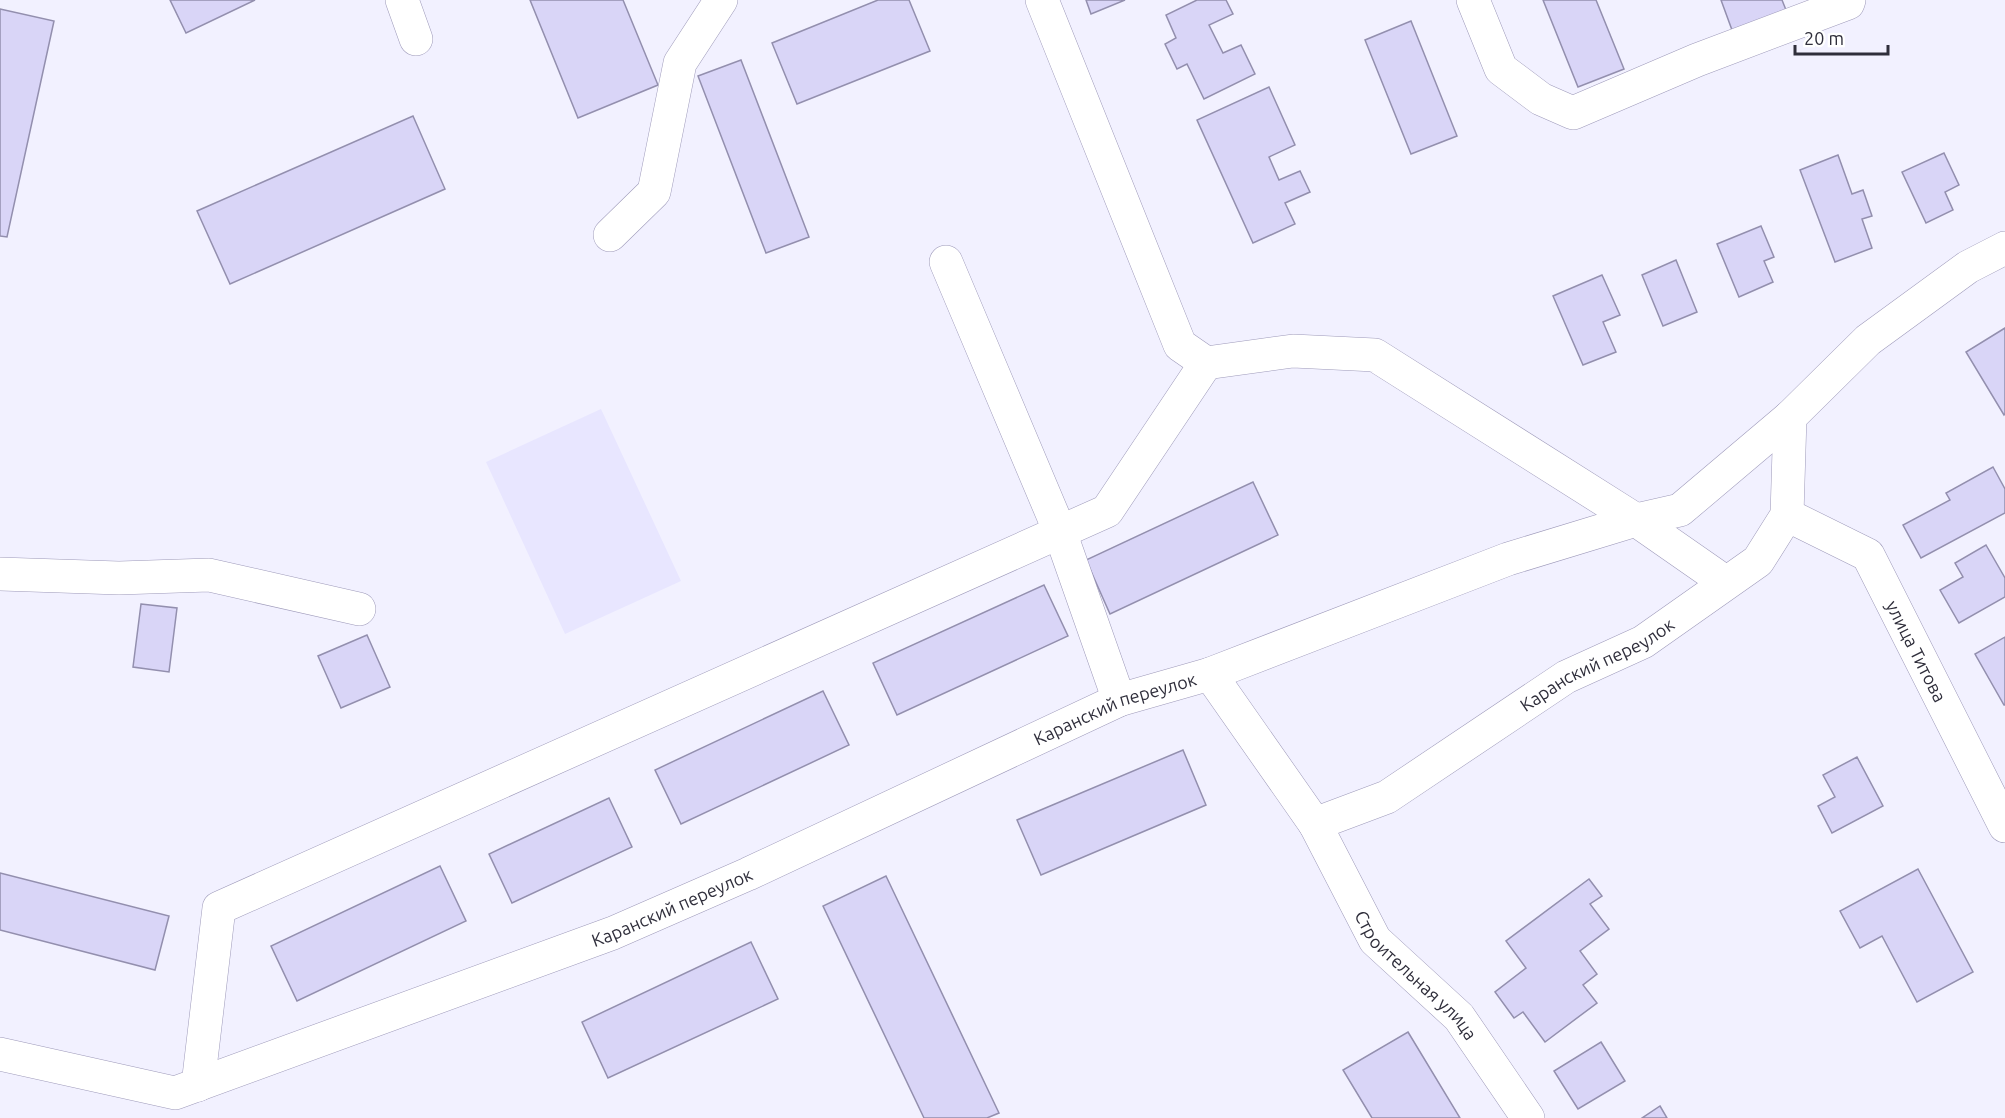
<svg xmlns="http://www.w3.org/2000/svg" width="2005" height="1118" viewBox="0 0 2005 1118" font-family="Ubuntu,sans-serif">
<rect width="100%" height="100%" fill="#f2f1ff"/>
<!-- built -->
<polygon fill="#e8e6ff" points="601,409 681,581 565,634 486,462"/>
<!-- building -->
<g fill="#d9d5f7" stroke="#938fae" stroke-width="1.5">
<polygon points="170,0 255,0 186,33"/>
<polygon points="530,0 623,0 658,85 578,118"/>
<polygon points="878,0 909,0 930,51 797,104 772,43"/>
<polygon points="1086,0 1125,0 1091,14"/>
<polygon points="1197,0 1226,0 1233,14 1209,25 1223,53 1241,45 1255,74 1204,99 1187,64 1177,69 1165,44 1176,38 1166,15"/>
<polygon points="1543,0 1596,0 1624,69 1578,87"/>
<polygon points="1721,0 1782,0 1786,10 1732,30"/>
<polygon points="0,9 54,21 7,237 0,236"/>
<polygon points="1411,21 1457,136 1411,154 1365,40"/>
<polygon points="741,60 809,237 766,253 698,76"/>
<polygon points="1269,87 1295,145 1269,157 1279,180 1300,171 1310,192 1285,203 1295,224 1253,243 1197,120"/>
<polygon points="413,116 445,189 230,284 197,211"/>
<polygon points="1944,153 1959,185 1945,192 1953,210 1926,223 1902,172"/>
<polygon points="1838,155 1852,194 1863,190 1872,216 1862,219 1872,248 1835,262 1800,170"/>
<polygon points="1761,226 1774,257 1764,261 1773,282 1739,297 1717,244"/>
<polygon points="1676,260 1697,312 1663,326 1642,275"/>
<polygon points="1602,275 1620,315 1603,322 1616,352 1583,365 1553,296"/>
<polygon points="2005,328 2005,414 2004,415 1966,352"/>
<polygon points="1993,467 2005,489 2005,513 1921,558 1903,525 1950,500 1946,493"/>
<polygon points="1253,482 1278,535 1110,614 1086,560"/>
<polygon points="1986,545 2005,578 2005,597 1959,623 1940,590 1963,577 1955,563"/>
<polygon points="1044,585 1068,636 897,715 873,663"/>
<polygon points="141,604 177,608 169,672 133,667"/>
<polygon points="367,635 390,687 341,708 318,656"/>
<polygon points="2005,637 2005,705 2004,705 1975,654"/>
<polygon points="823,691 849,745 681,824 655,770"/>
<polygon points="1183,750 1206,805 1041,875 1017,820"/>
<polygon points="1857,757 1883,806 1832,833 1818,806 1835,797 1823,775"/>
<polygon points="609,798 632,847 512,903 489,854"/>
<polygon points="440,866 466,921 297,1001 271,946"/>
<polygon points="1918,869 1973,972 1917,1002 1882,936 1860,948 1840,911"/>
<polygon points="0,873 169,916 155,970 0,930"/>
<polygon points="886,876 999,1113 987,1118 924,1118 823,906"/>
<polygon points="1589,879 1602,896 1590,904 1609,929 1580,951 1597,974 1583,985 1597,1003 1545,1042 1523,1012 1514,1018 1495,992 1526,968 1506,941"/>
<polygon points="751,942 778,999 608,1078 582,1022"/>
<polygon points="1408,1032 1460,1118 1372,1118 1343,1070"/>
<polygon points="1601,1042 1625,1081 1578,1109 1554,1071"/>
<polygon points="1660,1106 1667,1118 1642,1118"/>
</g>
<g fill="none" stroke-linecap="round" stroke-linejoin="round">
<!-- minor casing -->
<g stroke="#9e9aba" stroke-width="34">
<g id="minor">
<polyline points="402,0 416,39"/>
<polyline points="1042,0 1180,345 1206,363 1293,351 1375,355 1636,520 1725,582"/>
<polyline points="1473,0 1501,69 1541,99 1573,113 1697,60 1848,3 1849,0"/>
<polyline points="610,235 654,192 680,63 721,0"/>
<polyline points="946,262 1060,532 1119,700"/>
<path id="s1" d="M 1787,515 L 1868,555 L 2005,826"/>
<polyline points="0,574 119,578 209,575 359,609"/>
<polyline points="1210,674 1508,559 1636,520 1680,510 1790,417"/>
<path id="s2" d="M 1315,824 L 1375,940 L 1459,1017 L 1528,1118"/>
<path id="s3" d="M 0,1054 L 175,1093 L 613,933 L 748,874 L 1119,700 L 1210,674 L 1315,824 L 1387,797 L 1566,677 L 1643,642 L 1758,561 L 1787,515 L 1790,417 L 1868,340 L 1968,267 L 2005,248"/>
<polyline points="198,1085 219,908 1107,511 1206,363"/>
</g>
</g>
<!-- minor -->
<use href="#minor" stroke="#fff" stroke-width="33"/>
</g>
<g text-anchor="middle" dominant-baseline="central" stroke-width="4.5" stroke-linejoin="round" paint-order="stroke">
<!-- street labels -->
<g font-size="18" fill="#2f2e3b" stroke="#fff">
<text stroke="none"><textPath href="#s1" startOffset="198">улица Титова</textPath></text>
<text stroke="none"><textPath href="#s3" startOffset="1806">Каранский переулок</textPath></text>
<text stroke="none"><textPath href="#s3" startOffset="1196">Каранский переулок</textPath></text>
<text stroke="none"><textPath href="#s3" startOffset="710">Каранский переулок</textPath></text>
<text stroke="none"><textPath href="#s2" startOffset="184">Строительная улица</textPath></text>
</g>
</g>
<!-- scale -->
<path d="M1795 45v9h93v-9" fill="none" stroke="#2f2e3b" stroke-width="3"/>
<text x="1804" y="45" font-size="18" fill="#2f2e3b" stroke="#ffffff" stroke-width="4.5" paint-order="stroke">20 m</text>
</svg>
